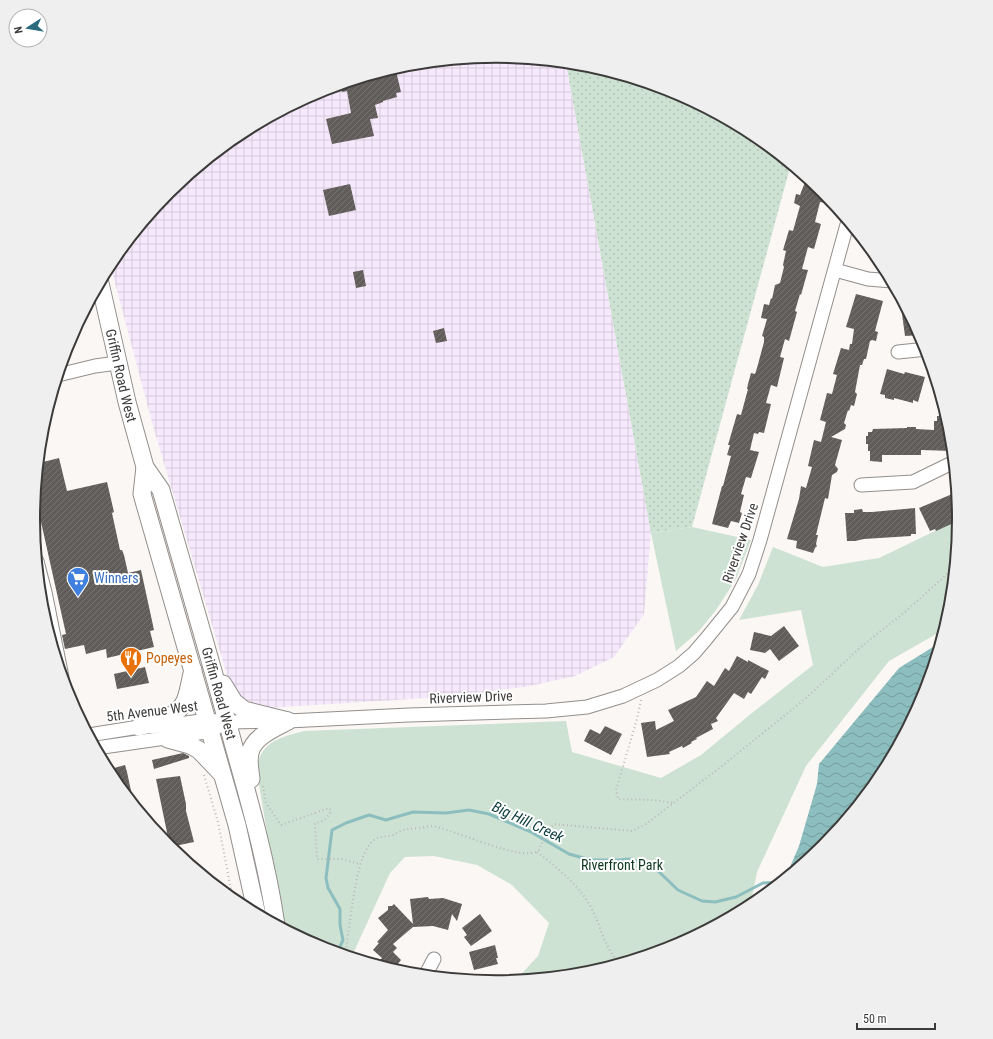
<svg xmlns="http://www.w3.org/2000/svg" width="993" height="1039" viewBox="0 0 993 1039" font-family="'Roboto Condensed',sans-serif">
<defs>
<pattern id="industrial-grid" width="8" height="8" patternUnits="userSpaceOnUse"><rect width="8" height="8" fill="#f6e9fd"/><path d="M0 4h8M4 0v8" fill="none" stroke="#d4c9da"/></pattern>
<pattern id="grass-dots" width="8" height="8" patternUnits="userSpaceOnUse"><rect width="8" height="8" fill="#cde2d2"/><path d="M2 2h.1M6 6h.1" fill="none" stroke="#b1c3b5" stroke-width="1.8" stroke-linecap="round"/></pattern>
<pattern id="water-waves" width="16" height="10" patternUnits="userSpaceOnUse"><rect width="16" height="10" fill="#8dbebf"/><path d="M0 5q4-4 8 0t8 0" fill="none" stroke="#749c9c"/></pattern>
<pattern id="building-hatch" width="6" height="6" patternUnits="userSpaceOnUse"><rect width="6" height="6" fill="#615d5a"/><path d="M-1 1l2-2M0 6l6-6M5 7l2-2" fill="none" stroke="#75726f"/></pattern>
</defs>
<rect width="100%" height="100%" fill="#fbf7f4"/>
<!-- industrial -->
<polygon fill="url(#industrial-grid)" points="497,56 566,63 651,533 644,614 614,657 575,676 530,686 458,696 267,708 253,706 242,700 229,682 153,426 110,264 169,192 239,134 319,91 406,65"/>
<!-- grass -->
<polygon fill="url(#grass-dots)" points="566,63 587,65 674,91 754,134 791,164 692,527 651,533"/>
<!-- green -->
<g fill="#cde2d2">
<path d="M 960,519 L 951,610 L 945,629 L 889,661 L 806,766 L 757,872 L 750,907 L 674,948 L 587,974 L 515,981 L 538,956 L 549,923 L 512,885 L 477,865 L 434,856 L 405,857 L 390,873 L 351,958 L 319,948 L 283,928 L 256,767 C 264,740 279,738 304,731 L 566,721 L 572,752 L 661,778 L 701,755 L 752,713 L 813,665 L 801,610 L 739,620 L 758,585 L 773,547 L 823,567 L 879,558 Z"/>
<polygon points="692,527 751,540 736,579 716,610 699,631 676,651 651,533"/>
</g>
<!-- water -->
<polygon fill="url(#water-waves)" points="941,642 925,697 882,777 824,847 784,881 799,846 817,784 819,764 899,668"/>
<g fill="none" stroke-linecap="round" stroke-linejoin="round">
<!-- stream -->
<polyline stroke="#8dbebf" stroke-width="3" points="337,953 343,940 340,925 340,909 328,888 326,878 332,830 346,823 369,815 386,820 413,812 446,813 469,810 489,814 531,832 569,854 591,860 618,860 630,859 655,868 678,890 702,901 715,902 736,897 763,883 781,882"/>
</g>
<!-- building -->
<g fill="url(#building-hatch)">
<polygon points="390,70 391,72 396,71 401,92 396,93 397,97 383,101 383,102 375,105 378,118 370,119 374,136 332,144 326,119 351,113 347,91 342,92 340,85"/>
<polygon points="807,177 816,185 816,188 822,190 828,197 826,203 820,202 815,222 821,224 814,249 808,247 802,269 808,270 801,295 800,294 795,311 797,312 789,341 785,339 780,357 784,358 777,387 771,385 766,403 771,404 764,433 759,432 758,434 754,433 750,450 759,452 751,478 746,477 741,494 744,495 740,512 742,513 739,523 731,521 728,528 712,524 722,486 723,486 731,456 727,455 730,445 728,445 737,414 741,415 748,389 747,389 748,384 751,373 755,374 757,368 764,342 764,337 762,336 767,319 761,318 764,304 769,305 771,298 772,299 775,285 780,283 784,267 783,265 786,251 783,250 789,230 793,231 800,206 794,203 796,194 800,195"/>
<polygon points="350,184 356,210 329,216 323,190"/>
<polygon points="363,270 366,286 356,288 353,272"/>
<polygon points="856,294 883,301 875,331 878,332 876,341 872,340 870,341 866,359 864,359 862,365 860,365 855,392 857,394 854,406 851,405 849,411 848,410 844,423 846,425 845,429 831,437 842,440 835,465 838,469 837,472 832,475 828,499 825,498 816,535 818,535 816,544 817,546 815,548 813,553 796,548 797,541 787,539 799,499 801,486 806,488 812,467 808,466 814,440 821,442 826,422 820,420 827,393 832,394 837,375 833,374 841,348 849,350 850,344 852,344 854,329 846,327"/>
<polygon points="900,299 901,299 921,335 905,336"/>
<polygon points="444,328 447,341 436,343 433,331"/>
<polygon points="887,369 904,374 905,372 925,377 918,402 913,400 913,403 894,398 894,400 885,398 885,395 880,394"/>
<polygon points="939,396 941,396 951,429 953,451 921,450 921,455 882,455 882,462 870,461 870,451 868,451 868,444 866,444 866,436 868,436 868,432 872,432 873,429 907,428 907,427 916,427 916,429 934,430 934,421 937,421 937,416 939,416"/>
<polygon points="59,458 67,491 107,482 114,512 112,513 120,550 122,550 124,555 128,573 141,570 154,630 150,631 154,647 107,658 106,649 86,654 84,645 65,649 62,635 66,634 35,495 39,463"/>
<polygon points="957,492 960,520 936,531 935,529 930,531 919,508"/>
<polygon points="915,508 916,534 911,534 911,536 864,539 855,541 847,541 845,513 854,513 854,510 862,509 863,512 872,512"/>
<polygon points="784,626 799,646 779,661 770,649 765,653 750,650 754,632 771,636"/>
<polygon points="737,656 748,662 748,660 769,671 765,679 762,677 751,694 748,692 744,699 734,693 716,718 718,721 711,724 713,729 696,738 697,739 691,742 692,743 683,748 682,746 669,752 670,754 647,757 641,723 655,721 656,730 674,721 668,710 696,697 707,681 714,686 725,668 729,671"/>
<polygon points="145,667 149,683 117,689 114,674"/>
<polygon points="605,726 622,734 611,755 584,741 590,729 600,734"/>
<polygon points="183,753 189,756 189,758 154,769 152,760"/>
<polygon points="125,765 127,772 134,805 111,777 107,770"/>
<polygon points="180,776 186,804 186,811 194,842 170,847 156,779"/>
<polygon points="428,897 429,899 443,898 462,904 457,921 452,914 448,930 433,926 413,927 393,944 397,948 393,952 401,960 393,970 375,965 382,958 373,950 379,943 377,942 388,930 378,918 388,910 388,906 392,906 394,904 413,924 410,899"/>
<polygon points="480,914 492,931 471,946 464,937 467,935 462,928"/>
<polygon points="495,945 498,958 496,958 498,964 474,970 469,952"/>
</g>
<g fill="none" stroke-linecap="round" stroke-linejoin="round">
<!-- minor casing -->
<g stroke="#938f8c" stroke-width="15">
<g id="minor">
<polyline points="835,270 868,279 892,281"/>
<polyline points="898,352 927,349"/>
<polyline points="58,375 95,366 117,363"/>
<polyline points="861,485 913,482 954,462"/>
<polyline points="37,561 45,592 62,677"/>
<polyline points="89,735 139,727 166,726 207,720 228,722 288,721 409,715 546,711 587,707 623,696 657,680 679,666 694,653 706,639 732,607 749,574 760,540 848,221"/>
<polyline points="96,748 193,734 210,731 218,727"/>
<polyline points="425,976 434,959"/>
</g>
</g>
<!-- major casing -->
<g stroke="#938f8c" stroke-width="19">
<g id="major">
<path id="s1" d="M 100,283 L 127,402 L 145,467 L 161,490 C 185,574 210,658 233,743 C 250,803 267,863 276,925"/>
<polyline points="145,467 142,494 237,825 257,915"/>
<polyline points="223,684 234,702 244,710 288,721"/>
<path d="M 139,727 C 155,722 177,718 185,701 C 189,692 190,680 193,670"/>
<polyline points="168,739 190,745 199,750 221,773"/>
<path d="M 251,779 C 250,771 248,761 250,753 C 253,737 275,728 288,721"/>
</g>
</g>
<!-- path -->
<g stroke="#bbb8b6" stroke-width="2" stroke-dasharray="1 3" stroke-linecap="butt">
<polyline points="641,700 637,719 616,790 618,799 654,800 674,803"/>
<polyline points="204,775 218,822 233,900"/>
<path d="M 263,786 L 266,803 L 281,825 L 329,808 L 331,810 C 328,818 323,822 315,823 L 317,859 L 341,859 L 360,864"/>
<path d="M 537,852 C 556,867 577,883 589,904 C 601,924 603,948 621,964"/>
<path d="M 344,955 C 347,949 347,941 348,934 C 352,912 356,852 375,839 C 381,836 387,837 393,835 C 396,834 398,832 401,831 C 407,828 412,829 419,828 C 423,828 427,826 431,826 C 452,828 524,864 539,850 L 547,832 L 554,824 L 632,831 L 646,824 L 722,766 L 805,699 L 863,645 L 905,612 L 955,567"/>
</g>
<!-- minor -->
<use href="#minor" stroke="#fff" stroke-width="13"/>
<!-- major -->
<use href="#major" stroke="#fff" stroke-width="17"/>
</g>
<!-- icons -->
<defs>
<g id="supermarket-pin" transform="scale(1.15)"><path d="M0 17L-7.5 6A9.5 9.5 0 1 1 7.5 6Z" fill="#3f7fe0" stroke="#fff"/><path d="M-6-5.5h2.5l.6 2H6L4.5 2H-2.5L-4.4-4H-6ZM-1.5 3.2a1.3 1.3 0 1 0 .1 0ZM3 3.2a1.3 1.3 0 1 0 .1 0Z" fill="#fff"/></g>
<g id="restaurant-pin" transform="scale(1.15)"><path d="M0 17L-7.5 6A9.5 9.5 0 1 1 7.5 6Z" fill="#e8710a" stroke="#fff"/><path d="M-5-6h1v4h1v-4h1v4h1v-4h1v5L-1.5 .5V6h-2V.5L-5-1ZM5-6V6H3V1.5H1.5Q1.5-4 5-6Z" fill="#fff"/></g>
</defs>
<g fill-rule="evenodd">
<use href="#supermarket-pin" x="78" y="578"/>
<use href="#restaurant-pin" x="131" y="658"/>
</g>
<g text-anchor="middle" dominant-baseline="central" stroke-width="4" stroke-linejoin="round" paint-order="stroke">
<!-- street labels -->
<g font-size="14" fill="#3c3b3a" stroke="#fff">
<text stroke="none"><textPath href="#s1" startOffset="95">Griffin Road West</textPath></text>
<text transform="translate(740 543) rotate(-71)">Riverview Drive</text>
<text stroke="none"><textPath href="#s1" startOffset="429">Griffin Road West</textPath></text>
<text transform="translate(471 697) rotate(-2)">Riverview Drive</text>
<text transform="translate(152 711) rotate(-7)">5th Avenue West</text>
</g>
<!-- shop labels -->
<g font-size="14" fill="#366cbe" stroke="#fff" text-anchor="start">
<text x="94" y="578">Winners</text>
</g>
<!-- food labels -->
<g font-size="14" fill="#c56008" stroke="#fff" text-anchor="start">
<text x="146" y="658">Popeyes</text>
</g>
<!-- park labels -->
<g font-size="14" fill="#0c361d" stroke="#fff">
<text x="622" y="865">Riverfront Park</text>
</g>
<!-- water labels -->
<g font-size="15" font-style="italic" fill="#124142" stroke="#fff">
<text transform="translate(528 822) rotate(25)">Big Hill Creek</text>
</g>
</g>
<!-- crop -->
<path d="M0 0H993V1039H0ZM40 519a456 456 0 1 1 912 0a456 456 0 1 1-912 0Z" fill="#efefef" fill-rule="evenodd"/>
<path fill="none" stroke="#3c3b3a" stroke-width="2" d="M40 519a456 456 0 1 1 912 0a456 456 0 1 1-912 0Z"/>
<!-- north arrow -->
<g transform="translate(28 28) rotate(258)"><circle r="19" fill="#ffffff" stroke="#b1b1b0"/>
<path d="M0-3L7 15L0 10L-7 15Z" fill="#296b7d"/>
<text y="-6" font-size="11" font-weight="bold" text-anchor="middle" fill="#3c3b3a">N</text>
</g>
<!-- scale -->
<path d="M857 1023v6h78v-6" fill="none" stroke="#3c3b3a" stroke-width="2"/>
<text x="863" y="1023" font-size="12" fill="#3c3b3a" stroke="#ffffff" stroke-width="3" paint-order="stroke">50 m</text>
</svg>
